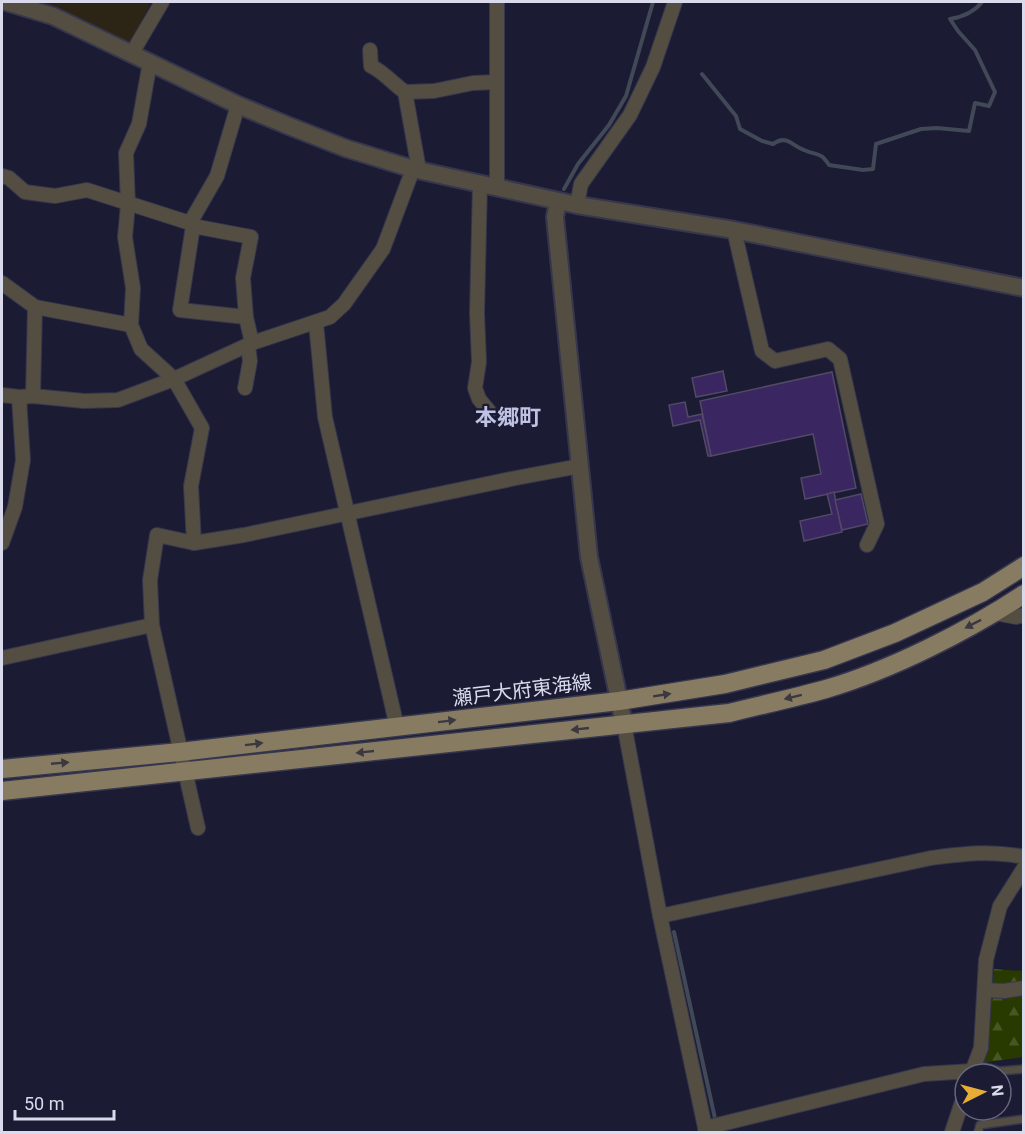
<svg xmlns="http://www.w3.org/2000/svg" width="1025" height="1134" viewBox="0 0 1025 1134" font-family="Roboto,'Noto Sans JP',sans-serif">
<defs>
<pattern id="forest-firs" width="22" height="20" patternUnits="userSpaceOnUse" patternTransform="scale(1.5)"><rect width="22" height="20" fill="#293a00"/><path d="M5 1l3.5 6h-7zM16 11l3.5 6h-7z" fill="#475625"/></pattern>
</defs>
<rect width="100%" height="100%" fill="#1b1b34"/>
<!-- education -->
<polygon fill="#2c2414" points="33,2 151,2 130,46"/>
<!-- forest -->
<polygon fill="url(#forest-firs)" points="994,969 1023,971 1023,1057 981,1063"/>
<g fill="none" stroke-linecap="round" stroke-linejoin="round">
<!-- stream -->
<g stroke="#414856" stroke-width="4">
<path d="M 702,74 L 736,116 L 740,129 L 762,141 L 773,144 C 787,134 792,146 804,150 C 817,156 820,151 829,165 L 863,170 L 873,169 L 876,144 L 921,129 L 937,128 L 969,131 L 975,103 L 989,106 L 995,92 L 975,50 L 958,31 L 950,19 C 963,17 974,12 982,2"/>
<polyline points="564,189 578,164 609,125 626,96 653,2"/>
<polyline points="674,932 718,1132"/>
</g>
</g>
<!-- building -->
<g fill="#3a2660" stroke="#514965" stroke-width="1.5">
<polygon points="723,371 727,391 696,397 692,378"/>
<polygon points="832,372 856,488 805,499 801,478 821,474 813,434 711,456 700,401"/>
<polygon points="685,402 688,417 702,414 711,456 708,456 700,420 673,426 669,405"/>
<polygon points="834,492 842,532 804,541 800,521 832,514 827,494"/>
<polygon points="861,494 868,524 842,530 835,500"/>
</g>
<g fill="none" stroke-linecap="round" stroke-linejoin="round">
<!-- service casing -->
<g stroke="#36364e" stroke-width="10">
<g id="service">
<polyline points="974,1064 1000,1071 1024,1069"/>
<polyline points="978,1132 980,1125 1024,1119"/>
</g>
</g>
<!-- minor casing -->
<g stroke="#36364e" stroke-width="16">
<g id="minor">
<polyline points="497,2 497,187"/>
<path d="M 370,50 L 371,66 C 384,72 393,84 405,92 L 419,170"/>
<polyline points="132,53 162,2"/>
<polyline points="150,62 139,124 126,153 128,204 125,237 133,288 131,325 141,349 174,379 202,428 191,486 194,543"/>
<polyline points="405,92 434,91 473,83 497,82"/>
<polyline points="2,176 9,178 25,192 55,196 87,190 190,223 193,226 251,237 243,278 246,317 252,343"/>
<polyline points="480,183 477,313 479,362 475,388 479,399 489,411"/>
<polyline points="577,205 581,184 630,115 653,67 675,2"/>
<polyline points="190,223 217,176 238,105"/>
<polyline points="193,226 180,310 246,317"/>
<polyline points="734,230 762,351 775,361 828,349 840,359 877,524 867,545"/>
<polyline points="2,283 35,307 131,325"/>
<polyline points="316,323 325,417 397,727"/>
<polyline points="245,388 250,361 248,345"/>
<polyline points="2,395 19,397 33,396 84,401 118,400 174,379 252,343 330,317 344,304 383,249 413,169"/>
<polyline points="33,396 35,307"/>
<polyline points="2,543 15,507 23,460 19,397"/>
<polyline points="995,613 1016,617 1024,615"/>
<polyline points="2,658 152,625"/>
<polyline points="624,724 660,916 706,1132"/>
<polyline points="198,828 152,625 150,580 157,535 194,543 244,535 516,478 580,466"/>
<path d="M 660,916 L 931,858 C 962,854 992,850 1024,857"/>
<polyline points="985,990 1004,991 1024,988"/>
<polyline points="971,1074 981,1048 986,960 1000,906 1024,868"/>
<polyline points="705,1128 924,1074 972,1071"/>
<polyline points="952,1132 965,1093"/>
</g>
</g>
<!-- tertiary casing -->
<g stroke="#36364e" stroke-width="20">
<g id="tertiary">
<polyline points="6,2 53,16 238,105 289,126 345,148 413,169 577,205 734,230 1024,288"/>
<polyline points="558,201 555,217 589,557 624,724"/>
</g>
</g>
<!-- primary casing -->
<g stroke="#36364e" stroke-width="21">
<g id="primary">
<polyline points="2,769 180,752 619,701 725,684 824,660 895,633 983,592 1024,566"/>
<path d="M 2,791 L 729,713 C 761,705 794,698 826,689 C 891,670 968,631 1024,594"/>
</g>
</g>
<!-- service -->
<use href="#service" stroke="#534e41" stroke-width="7"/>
<!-- minor -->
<use href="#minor" stroke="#534e41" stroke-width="14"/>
<!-- tertiary -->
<use href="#tertiary" stroke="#534e41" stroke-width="16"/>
<!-- primary -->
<use href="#primary" stroke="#877c62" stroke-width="18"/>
</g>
<!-- one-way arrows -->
<defs><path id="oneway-solid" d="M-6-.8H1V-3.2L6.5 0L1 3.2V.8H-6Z" transform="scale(1.5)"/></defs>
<g fill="#3b3842">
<use href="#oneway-solid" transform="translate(973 624) rotate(153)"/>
<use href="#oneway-solid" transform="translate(662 695) rotate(-9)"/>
<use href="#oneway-solid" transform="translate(793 697) rotate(166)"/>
<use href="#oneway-solid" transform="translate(447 721) rotate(-7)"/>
<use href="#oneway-solid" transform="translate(580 729) rotate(174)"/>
<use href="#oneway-solid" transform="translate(254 744) rotate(-7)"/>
<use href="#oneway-solid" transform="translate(365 752) rotate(174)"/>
<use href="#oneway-solid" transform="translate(60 763) rotate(-5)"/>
</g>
<g text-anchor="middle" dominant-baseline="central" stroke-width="4.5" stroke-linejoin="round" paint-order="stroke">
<!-- street labels -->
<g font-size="20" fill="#d9daeb" stroke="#1b1b34">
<text transform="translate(522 690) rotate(-7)">瀬戸大府東海線</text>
</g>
<!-- quarter labels -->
<g font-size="22" font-weight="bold" fill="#c0c2e4" stroke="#1b1b34">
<text x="508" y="417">本郷町</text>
</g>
</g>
<!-- border -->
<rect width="1025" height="1134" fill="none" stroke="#d9daeb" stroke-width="6"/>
<!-- north arrow -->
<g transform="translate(983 1092) rotate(84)"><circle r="28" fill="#1b1b34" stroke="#67677d" stroke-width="1.5"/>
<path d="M0-4.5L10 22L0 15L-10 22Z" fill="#e6ad36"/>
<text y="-9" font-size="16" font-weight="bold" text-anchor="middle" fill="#d9daeb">N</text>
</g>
<!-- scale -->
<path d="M15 1110v9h99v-9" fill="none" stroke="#d9daeb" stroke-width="3"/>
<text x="24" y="1110" font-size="18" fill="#d9daeb" stroke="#1b1b34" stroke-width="4.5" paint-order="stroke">50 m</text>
</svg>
